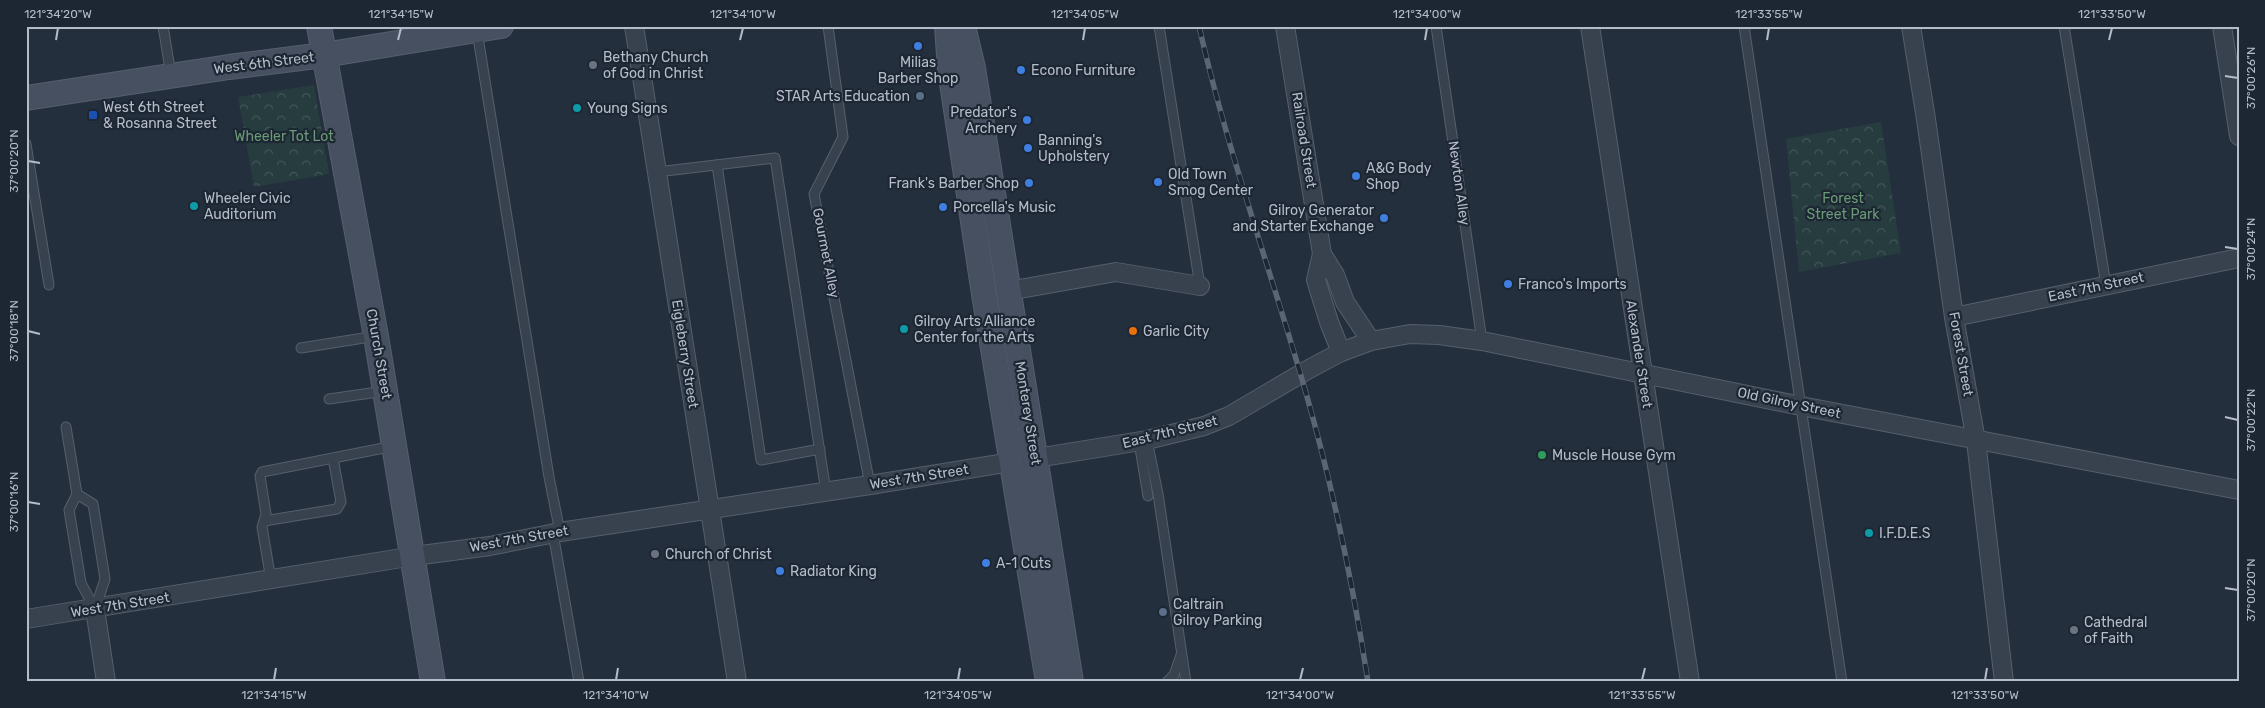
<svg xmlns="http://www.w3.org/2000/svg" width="2265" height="708" viewBox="0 0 2265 708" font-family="Rubik,sans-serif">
<defs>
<pattern id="park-crowns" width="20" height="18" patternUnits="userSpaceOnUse" patternTransform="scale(1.25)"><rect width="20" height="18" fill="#263c3f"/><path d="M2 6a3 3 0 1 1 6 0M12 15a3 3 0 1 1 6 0" fill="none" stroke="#435659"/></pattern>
</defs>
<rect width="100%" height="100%" fill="#242f3e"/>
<!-- park -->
<g fill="url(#park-crowns)">
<polygon points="314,85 329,174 254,187 238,97"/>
<polygon points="1881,122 1901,253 1799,272 1786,139"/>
</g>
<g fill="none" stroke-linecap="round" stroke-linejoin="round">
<!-- lane casing -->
<g stroke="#565f6c" stroke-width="11">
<g id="lane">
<polyline points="163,26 171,75"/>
<polyline points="828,26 843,137 814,194 870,485"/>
<polyline points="1159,26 1200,286"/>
<polyline points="1436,26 1482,341"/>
<polyline points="1744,26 1842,682"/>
<polyline points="2064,26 2106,285"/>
<polyline points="477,31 549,477 560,532"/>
<polyline points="26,144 49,285"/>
<polyline points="717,165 761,460 820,449"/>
<polyline points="657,172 775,158 826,492"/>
<polyline points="301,348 376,336"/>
<polyline points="329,399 385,391"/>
<polyline points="66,427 77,494 69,510 81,583 95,609"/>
<polyline points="1147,440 1158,494 1186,682"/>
<polyline points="1139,442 1148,496"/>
<polyline points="77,494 93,504 105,579 95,609"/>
<polyline points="264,521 337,509 341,502 333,458"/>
<polyline points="553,533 579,682"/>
<polyline points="271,580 262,527 266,514 260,476 262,472 394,446"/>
<polyline points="1167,682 1174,675 1181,655"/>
</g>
</g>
<!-- street casing -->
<g stroke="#565f6c" stroke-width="20">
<g id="street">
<polyline points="634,26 737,682"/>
<polyline points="1285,26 1322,254 1316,280 1329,322 1341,352"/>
<polyline points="1590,26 1690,682"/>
<polyline points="1911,26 1926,119 1954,317 1976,441 2004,682"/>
<polyline points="2222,26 2239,136"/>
<polyline points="1322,254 1335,275 1345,302 1371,341"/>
<polyline points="1008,291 1116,272 1200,286"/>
<polyline points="1954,317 2239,258"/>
<polyline points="95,609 106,682"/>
<polyline points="26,619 414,556 490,546 560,532 870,485 1147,440 1204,426 1229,416 1309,369 1341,352 1371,341 1410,334 1439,335 1482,341 1801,406 2239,490"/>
</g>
</g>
<!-- secondary casing -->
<g stroke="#565f6c" stroke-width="26">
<g id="secondary">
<polyline points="319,26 376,336 433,682"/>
<polyline points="947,26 950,70 984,294 1048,682"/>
<polyline points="963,26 973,68 1071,682"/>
<polyline points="26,98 229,67 324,55 501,26"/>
</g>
</g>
<!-- lane -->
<use href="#lane" stroke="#38414e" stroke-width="9"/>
<!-- street -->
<use href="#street" stroke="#38414e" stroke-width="18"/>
<!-- secondary -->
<use href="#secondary" stroke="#465061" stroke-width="24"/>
<!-- rail casing -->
<g stroke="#5a6575" stroke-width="5.5">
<path id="rail" d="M 1199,26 C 1227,150 1271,271 1306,393 C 1333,488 1353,584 1368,682"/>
</g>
<!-- rail -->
<use href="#rail" stroke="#1d2633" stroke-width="4" stroke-dasharray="11" stroke-linecap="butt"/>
</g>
<!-- ticks -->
<path fill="none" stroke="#b4bcc9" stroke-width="2" d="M 56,40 L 58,28M 398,40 L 401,28M 740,40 L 743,28M 1083,40 L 1085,28M 1425,40 L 1427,28M 1767,40 L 1769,28M 2109,40 L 2112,28M 2225,76 L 2238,78M 28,161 L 40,163M 2225,247 L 2238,249M 28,331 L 40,334M 2225,417 L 2238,420M 28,502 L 40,504M 2225,588 L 2238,590M 274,680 L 276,668M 616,680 L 618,668M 958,680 L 960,668M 1300,680 L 1303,668M 1642,680 L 1645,668M 1985,680 L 1987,668"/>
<!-- markers -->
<g fill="#3f7fe0" stroke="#1d2633" stroke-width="2">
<circle cx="918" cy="46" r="5"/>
<circle cx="1021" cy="70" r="5"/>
<circle cx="1027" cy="120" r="5"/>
<circle cx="1028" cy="148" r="5"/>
<circle cx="1356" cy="176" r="5"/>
<circle cx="1158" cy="182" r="5"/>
<circle cx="1029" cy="183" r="5"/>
<circle cx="943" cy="207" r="5"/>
<circle cx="1384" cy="218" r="5"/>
<circle cx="1508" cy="284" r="5"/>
<circle cx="986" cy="563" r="5"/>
<circle cx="780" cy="571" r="5"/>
</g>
<g fill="#6b7280" stroke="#1d2633" stroke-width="2">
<circle cx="593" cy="65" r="5"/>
<circle cx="655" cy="554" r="5"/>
<circle cx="2074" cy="630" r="5"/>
</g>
<g fill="#5c6f8a" stroke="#1d2633" stroke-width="2">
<circle cx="920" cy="96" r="5"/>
<circle cx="1163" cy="612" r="5"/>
</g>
<g fill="#0f9aa8" stroke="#1d2633" stroke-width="2">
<circle cx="577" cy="108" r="5"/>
<circle cx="194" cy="206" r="5"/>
<circle cx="904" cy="329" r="5"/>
<circle cx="1869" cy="533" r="5"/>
</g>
<rect fill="#1a4fb4" stroke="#1d2633" stroke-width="2" x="88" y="110" width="10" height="10" rx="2.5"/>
<circle fill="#e8710a" stroke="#1d2633" stroke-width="2" cx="1133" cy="331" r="5"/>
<circle fill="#2e9e5b" stroke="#1d2633" stroke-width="2" cx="1542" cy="455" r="5"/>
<g text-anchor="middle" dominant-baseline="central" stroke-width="4.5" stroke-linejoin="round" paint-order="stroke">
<!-- poi labels -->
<g font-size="14" fill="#b4bcc9" stroke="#1d2633" text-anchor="start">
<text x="603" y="57">Bethany Church<tspan x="603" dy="16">of God in Christ</tspan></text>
<text x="918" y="62" text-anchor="middle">Milias<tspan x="918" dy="16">Barber Shop</tspan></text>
<text x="1031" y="70">Econo Furniture</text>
<text x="910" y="96" text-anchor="end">STAR Arts Education</text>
<text x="103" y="107">West 6th Street<tspan x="103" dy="16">&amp; Rosanna Street</tspan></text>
<text x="587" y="108">Young Signs</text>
<text x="1017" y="112" text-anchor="end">Predator's<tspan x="1017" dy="16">Archery</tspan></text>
<text x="1038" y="140">Banning's<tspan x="1038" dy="16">Upholstery</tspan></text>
<text x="1366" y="168">A&amp;G Body<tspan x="1366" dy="16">Shop</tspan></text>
<text x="1168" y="174">Old Town<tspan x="1168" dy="16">Smog Center</tspan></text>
<text x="1019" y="183" text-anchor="end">Frank's Barber Shop</text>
<text x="204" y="198">Wheeler Civic<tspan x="204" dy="16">Auditorium</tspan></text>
<text x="953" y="207">Porcella's Music</text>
<text x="1374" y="210" text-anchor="end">Gilroy Generator<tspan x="1374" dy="16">and Starter Exchange</tspan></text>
<text x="1518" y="284">Franco's Imports</text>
<text x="914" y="321">Gilroy Arts Alliance<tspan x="914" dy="16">Center for the Arts</tspan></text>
<text x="1143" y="331">Garlic City</text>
<text x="1552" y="455">Muscle House Gym</text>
<text x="1879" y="533">I.F.D.E.S</text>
<text x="665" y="554">Church of Christ</text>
<text x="996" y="563">A-1 Cuts</text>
<text x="790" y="571">Radiator King</text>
<text x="1173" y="604">Caltrain<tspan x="1173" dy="16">Gilroy Parking</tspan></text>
<text x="2084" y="622">Cathedral<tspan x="2084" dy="16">of Faith</tspan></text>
</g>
<!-- street labels -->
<g font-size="14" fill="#b4bcc9" stroke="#1d2633">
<text transform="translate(264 63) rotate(-7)">West 6th Street</text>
<text transform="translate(1304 140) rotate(81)">Railroad Street</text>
<text transform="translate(1459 183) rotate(82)">Newton Alley</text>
<text transform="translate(826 253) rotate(79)">Gourmet Alley</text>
<text transform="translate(2096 287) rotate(-12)">East 7th Street</text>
<text transform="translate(379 354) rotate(80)">Church Street</text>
<text transform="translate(685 354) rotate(81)">Eigleberry Street</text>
<text transform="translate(1639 354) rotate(81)">Alexander Street</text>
<text transform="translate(1961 354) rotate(80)">Forest Street</text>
<text transform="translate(1789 403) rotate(12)">Old Gilroy Street</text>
<text transform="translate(1028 413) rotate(81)">Monterey Street</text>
<text transform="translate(1170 432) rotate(-14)">East 7th Street</text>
<text transform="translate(919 477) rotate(-9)">West 7th Street</text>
<text transform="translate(519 539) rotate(-10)">West 7th Street</text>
<text transform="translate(120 605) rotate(-9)">West 7th Street</text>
</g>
<!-- park labels -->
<g font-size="14" fill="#6b9a76" stroke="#1d2633">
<text x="284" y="136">Wheeler Tot Lot</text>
<text x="1843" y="198">Forest<tspan x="1843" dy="16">Street Park</tspan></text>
</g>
</g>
<!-- border -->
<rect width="2265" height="708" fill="none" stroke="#1d2633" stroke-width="55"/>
<rect x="28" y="28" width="2210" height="652" fill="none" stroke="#b4bcc9" stroke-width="2"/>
<g font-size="12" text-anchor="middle" fill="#b4bcc9">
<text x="58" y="18">121°34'20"W</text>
<text x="401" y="18">121°34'15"W</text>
<text x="743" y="18">121°34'10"W</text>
<text x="1085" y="18">121°34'05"W</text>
<text x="1427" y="18">121°34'00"W</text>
<text x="1769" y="18">121°33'55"W</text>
<text x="2112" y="18">121°33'50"W</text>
<text transform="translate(2251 78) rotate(-90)" y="4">37°00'26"N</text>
<text transform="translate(14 161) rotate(-90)" y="4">37°00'20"N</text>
<text transform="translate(2251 249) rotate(-90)" y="4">37°00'24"N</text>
<text transform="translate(14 331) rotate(-90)" y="4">37°00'18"N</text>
<text transform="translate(2251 420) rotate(-90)" y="4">37°00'22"N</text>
<text transform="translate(14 502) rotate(-90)" y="4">37°00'16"N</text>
<text transform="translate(2251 590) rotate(-90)" y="4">37°00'20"N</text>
<text x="274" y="699">121°34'15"W</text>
<text x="616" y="699">121°34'10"W</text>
<text x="958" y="699">121°34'05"W</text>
<text x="1300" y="699">121°34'00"W</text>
<text x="1642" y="699">121°33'55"W</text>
<text x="1985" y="699">121°33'50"W</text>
</g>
</svg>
